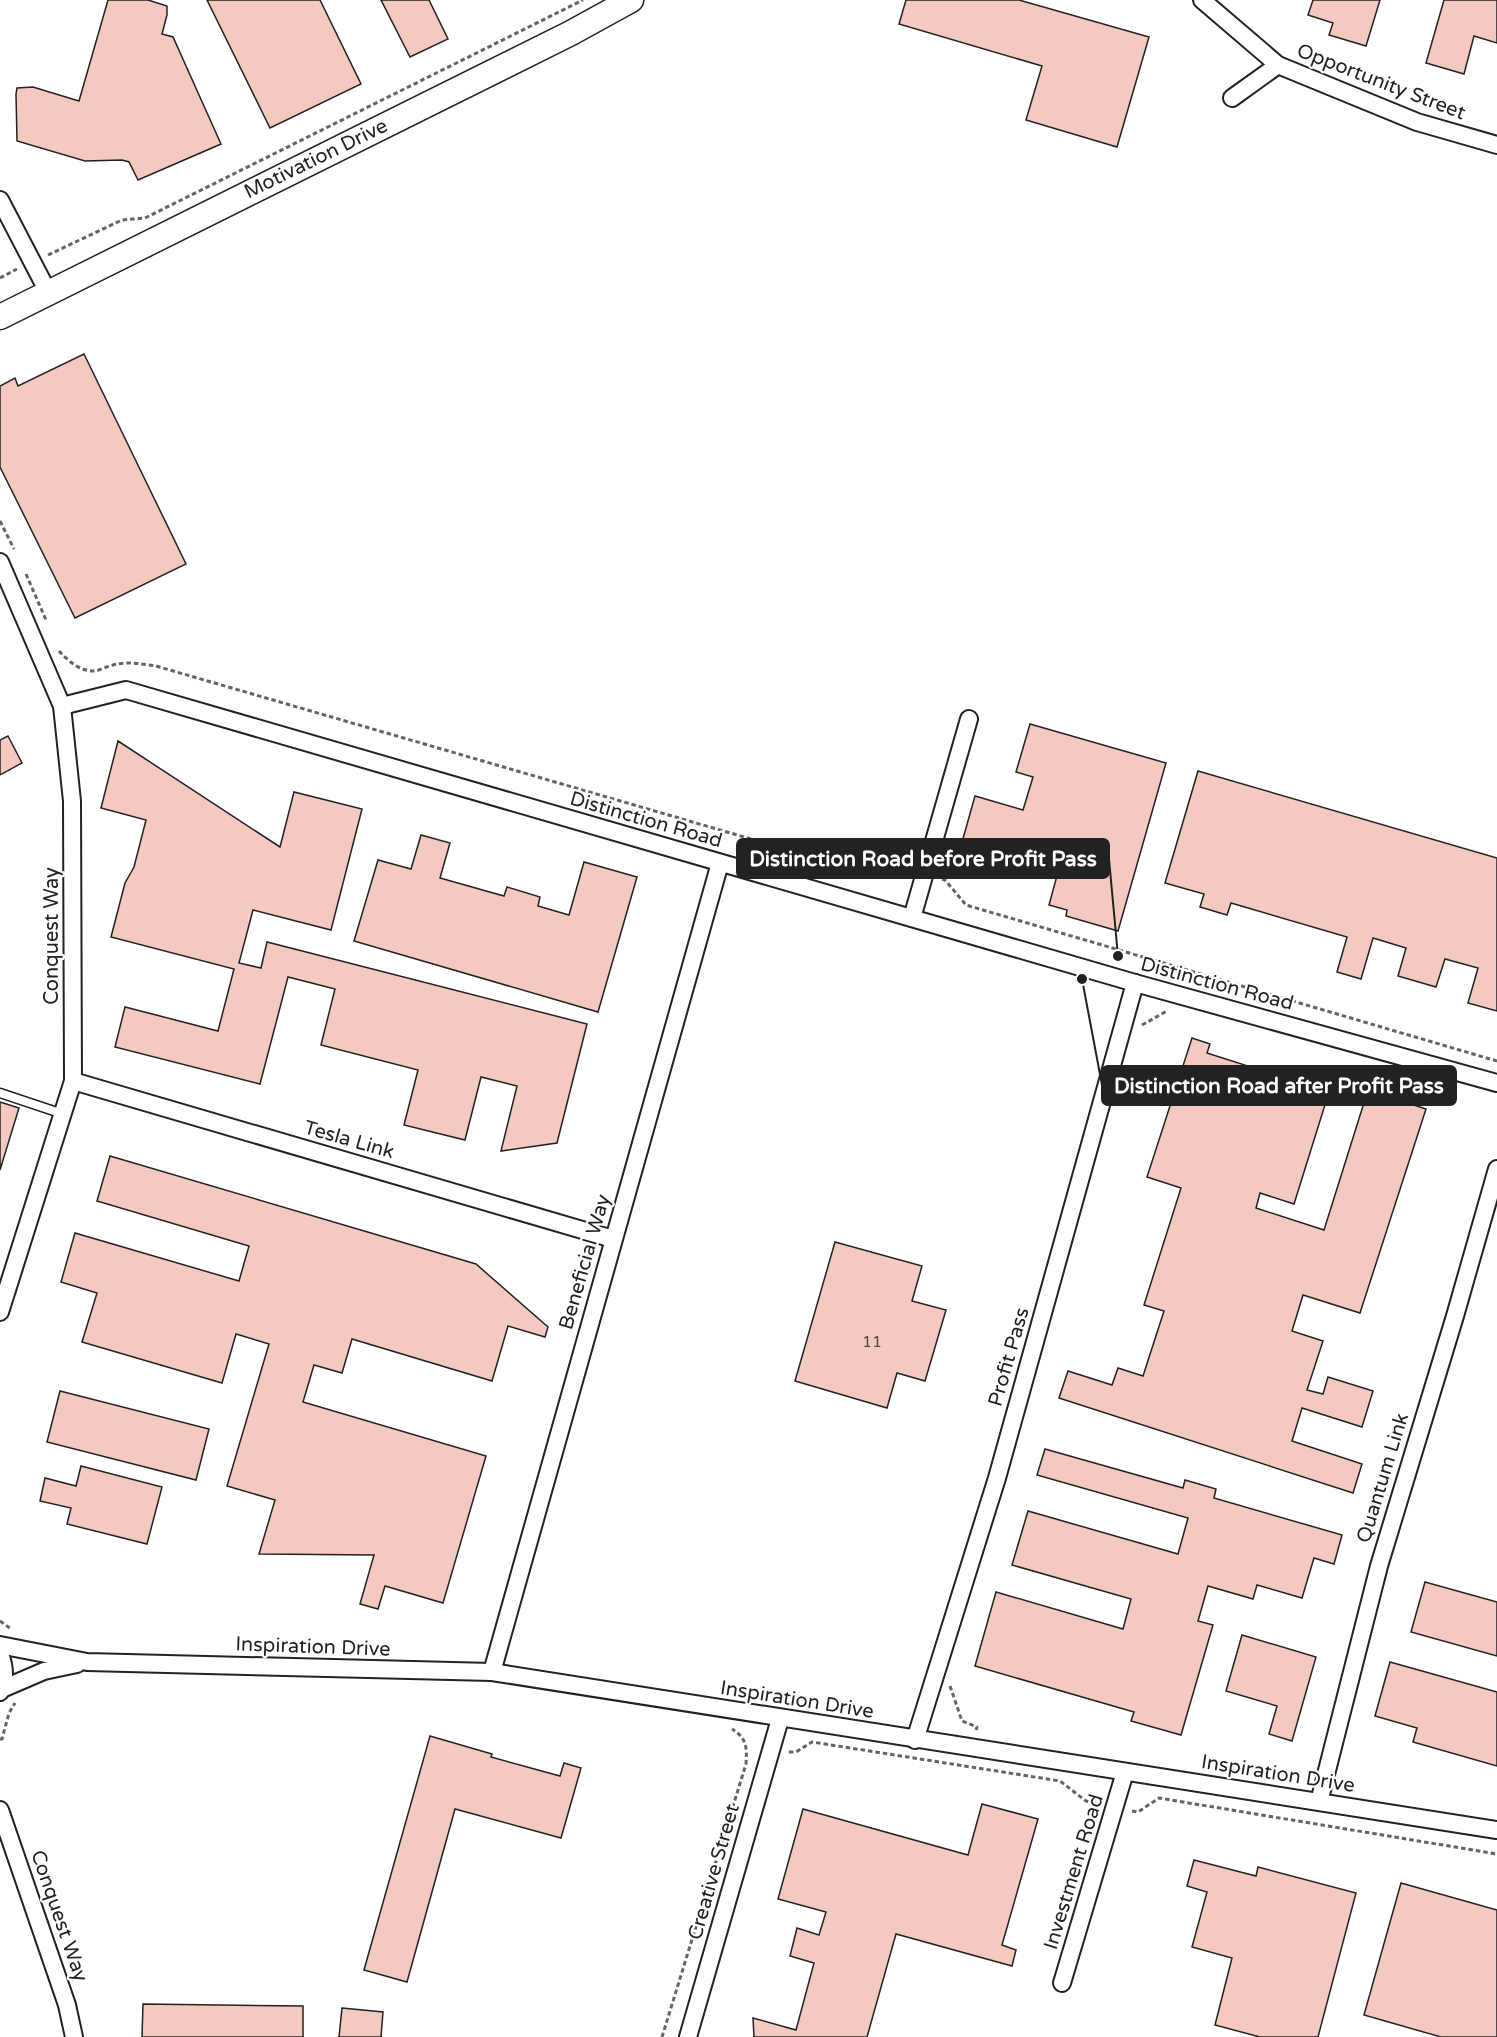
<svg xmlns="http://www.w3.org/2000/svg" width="1497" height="2037" viewBox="0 0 1497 2037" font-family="'Varela Round',sans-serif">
<rect width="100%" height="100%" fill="#fff"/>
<!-- building -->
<g fill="#f3c9c0" stroke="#222" stroke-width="1.5">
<polygon points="108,0 148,0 167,6 167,15 162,34 173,37 221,144 138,180 129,162 122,160 85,161 17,141 16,94 17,88 33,87 79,101"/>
<polygon points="207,0 320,0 361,84 270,128"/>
<polygon points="381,0 429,0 448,39 410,57"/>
<polygon points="906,0 1019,0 1149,37 1117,147 1026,120 1042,66 899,24"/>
<polygon points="1313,0 1380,0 1366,46 1329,35 1333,23 1308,15"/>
<polygon points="1444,0 1497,0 1497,43 1474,36 1464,74 1426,63"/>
<polygon points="84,354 186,564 75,618 0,467 0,386 15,378 18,386"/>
<polygon points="1030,724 1166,763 1118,931 1066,916 1067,910 1049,905 1058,872 986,851 979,874 955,867 975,796 1023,810 1033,777 1016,772"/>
<polygon points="8,736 22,763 0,775 0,740"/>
<polygon points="118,741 280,847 294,792 362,809 331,930 253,910 239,963 261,968 267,942 587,1024 557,1143 501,1151 517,1086 481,1077 465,1140 404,1125 418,1070 321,1045 335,989 288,977 260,1084 115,1047 125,1007 218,1031 234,969 111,937 125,883 134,867 146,820 101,808"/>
<polygon points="1198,771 1497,858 1497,1011 1468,1003 1478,968 1445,959 1436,987 1398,976 1406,948 1373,938 1361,979 1337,972 1347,937 1231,903 1227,915 1200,907 1204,894 1165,883"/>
<polygon points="421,835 450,843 440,878 504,896 507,887 540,897 538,906 569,915 584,862 637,877 598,1012 354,941 378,860 411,869"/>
<polygon points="1192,1038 1210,1044 1207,1053 1329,1092 1294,1204 1260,1193 1256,1208 1324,1230 1368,1090 1426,1109 1360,1313 1303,1295 1292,1331 1323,1341 1307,1390 1323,1394 1328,1377 1373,1391 1362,1427 1302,1408 1292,1441 1362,1464 1353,1493 1059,1398 1068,1371 1112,1385 1118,1368 1143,1376 1164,1311 1144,1305 1181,1188 1147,1177"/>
<polygon points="0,1102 19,1108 0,1170"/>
<polygon points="110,1156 476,1264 548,1327 545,1337 508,1326 492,1381 352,1339 342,1373 314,1365 303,1402 486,1456 443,1603 385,1586 378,1609 360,1604 374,1555 259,1554 275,1500 227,1486 269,1344 236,1334 222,1383 82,1342 97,1293 61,1282 75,1233 239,1281 249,1246 97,1201"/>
<polygon points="835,1242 922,1266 912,1301 946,1310 925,1381 897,1373 887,1408 795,1381"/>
<polygon points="60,1391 209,1429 196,1480 47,1442"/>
<polygon points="1045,1449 1183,1488 1185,1480 1216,1489 1214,1498 1342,1535 1334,1564 1314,1558 1302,1598 1257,1585 1253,1599 1208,1586 1198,1621 1213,1625 1181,1735 1131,1721 1134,1712 975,1666 996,1592 1123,1629 1131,1599 1012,1565 1028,1511 1178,1554 1188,1518 1037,1475"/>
<polygon points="81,1466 162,1487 147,1544 67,1524 71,1508 40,1501 45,1478 76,1486"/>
<polygon points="1425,1582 1497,1602 1497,1656 1411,1632"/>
<polygon points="1242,1635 1316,1657 1292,1741 1269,1734 1277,1706 1226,1691"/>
<polygon points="1390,1662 1497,1692 1497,1766 1413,1742 1417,1728 1375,1716"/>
<polygon points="430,1736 492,1754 491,1757 560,1776 564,1763 581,1768 561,1838 455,1809 407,1982 364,1970"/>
<polygon points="982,1804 1038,1819 1002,1945 1016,1950 1012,1966 896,1934 867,2037 754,2037 753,2018 796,2030 814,1963 790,1956 797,1928 819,1935 826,1912 778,1899 803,1809 968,1855"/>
<polygon points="1194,1860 1256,1876 1258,1867 1356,1893 1318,2037 1260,2037 1215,2025 1232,1958 1192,1947 1207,1892 1187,1886"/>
<polygon points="1401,1883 1497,1910 1497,2037 1441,2037 1364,2015"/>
<polygon points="143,2004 303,2006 303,2037 142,2037"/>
<polygon points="342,2008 383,2012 381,2037 339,2037"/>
</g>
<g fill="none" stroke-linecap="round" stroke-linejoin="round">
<!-- lane casing -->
<g stroke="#222" stroke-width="11">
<polyline id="lane" points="0,1093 63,1114"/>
</g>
<!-- street casing -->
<g stroke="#222" stroke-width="20">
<g id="street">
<polyline points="1202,0 1278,65 1417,122 1497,145"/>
<polyline points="1232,98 1278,65"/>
<polyline points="0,200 48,292"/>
<polyline points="0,562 62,706 72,801 73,1081 0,1312"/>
<polyline points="62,706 126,690 1135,983 1497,1083"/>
<polyline points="912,918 969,719"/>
<polyline points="73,1081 613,1239"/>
<polyline points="0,1645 87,1662 492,1672 1497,1830"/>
<path d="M 0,1654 C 5,1667 6,1679 0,1692"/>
<polyline points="492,1672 720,863"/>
<polyline points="2,1689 44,1671 77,1664"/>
<polyline points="915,1740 997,1478 1135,983"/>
<polyline points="1319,1802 1379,1566 1455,1316 1497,1169"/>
<polyline points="0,1810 67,2005 74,2037"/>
<polyline points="1062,1983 1125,1772"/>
<polyline points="688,2037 780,1719"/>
</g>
</g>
<!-- secondary casing -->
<g stroke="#222" stroke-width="27">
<polyline id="secondary" points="0,317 571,33 631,0"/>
</g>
<!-- path -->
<g stroke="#646464" stroke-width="3" stroke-dasharray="4.5 3" stroke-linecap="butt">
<polyline points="48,255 122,220 145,218 583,0"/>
<polyline points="0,278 17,269"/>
<polyline points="0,521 14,549"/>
<polyline points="26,574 46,620"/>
<path d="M 59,651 C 68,661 81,672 95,671 C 101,670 107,666 113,665 C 128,661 142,664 156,666 L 868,873 L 892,865 L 909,870"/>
<polyline points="942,879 945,880 966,905 1497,1061"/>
<polyline points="1142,1025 1167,1011"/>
<polyline points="0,1621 11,1629"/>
<polyline points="950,1686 962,1721 977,1727 976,1730"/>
<polyline points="0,1739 2,1739 9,1713 15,1703"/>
<polyline points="789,1752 796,1752 812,1742 1060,1781 1086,1801 1099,1804"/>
<polyline points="1132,1811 1138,1812 1159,1798 1497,1854"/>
<path d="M 662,2037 L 746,1764 C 747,1748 747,1738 732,1729"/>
</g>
<!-- lane -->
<use href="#lane" stroke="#fff" stroke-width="8"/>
<!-- street -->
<use href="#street" stroke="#fff" stroke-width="16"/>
<!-- secondary -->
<use href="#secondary" stroke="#fff" stroke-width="24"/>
</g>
<g text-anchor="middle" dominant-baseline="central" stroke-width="4.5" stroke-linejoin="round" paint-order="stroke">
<!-- number labels -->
<g font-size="16" fill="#564c4a">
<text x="872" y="1342">11</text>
</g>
<!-- street labels -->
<g font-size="20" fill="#222" stroke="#fff">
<text transform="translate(1381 82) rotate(21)">Opportunity Street</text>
<text transform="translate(316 159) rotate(-26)">Motivation Drive</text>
<text transform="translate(646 820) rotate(16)">Distinction Road</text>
<text transform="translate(52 936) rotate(-90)">Conquest Way</text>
<text transform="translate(1217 984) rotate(15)">Distinction Road</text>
<text transform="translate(349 1140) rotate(16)">Tesla Link</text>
<text transform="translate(585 1262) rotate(-74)">Beneficial Way</text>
<text transform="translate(1009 1357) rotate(-74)">Profit Pass</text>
<text transform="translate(1383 1478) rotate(-73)">Quantum Link</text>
<text transform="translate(313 1647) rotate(2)">Inspiration Drive</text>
<text transform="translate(797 1700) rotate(9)">Inspiration Drive</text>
<text transform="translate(1278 1774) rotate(9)">Inspiration Drive</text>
<text transform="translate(714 1872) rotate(-74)">Creative Street</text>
<text transform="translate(1074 1872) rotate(-73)">Investment Road</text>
<text transform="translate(59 1916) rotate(71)">Conquest Way</text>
</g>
</g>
<!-- callouts -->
<path fill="none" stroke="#222" stroke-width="2" d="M1118 956L1109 859M1082 979L1102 1085"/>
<g fill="#222" stroke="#fff" stroke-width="2">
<circle cx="1118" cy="956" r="6"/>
<circle cx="1082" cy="979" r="6"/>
</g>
<g fill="#222" stroke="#222" stroke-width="2">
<rect x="737" y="839" width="372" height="39" rx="6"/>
<rect x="1102" y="1066" width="354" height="39" rx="6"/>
</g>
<g font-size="21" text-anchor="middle" font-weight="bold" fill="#fff">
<text x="923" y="866">Distinction Road before Profit Pass</text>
<text x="1279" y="1093">Distinction Road after Profit Pass</text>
</g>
</svg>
